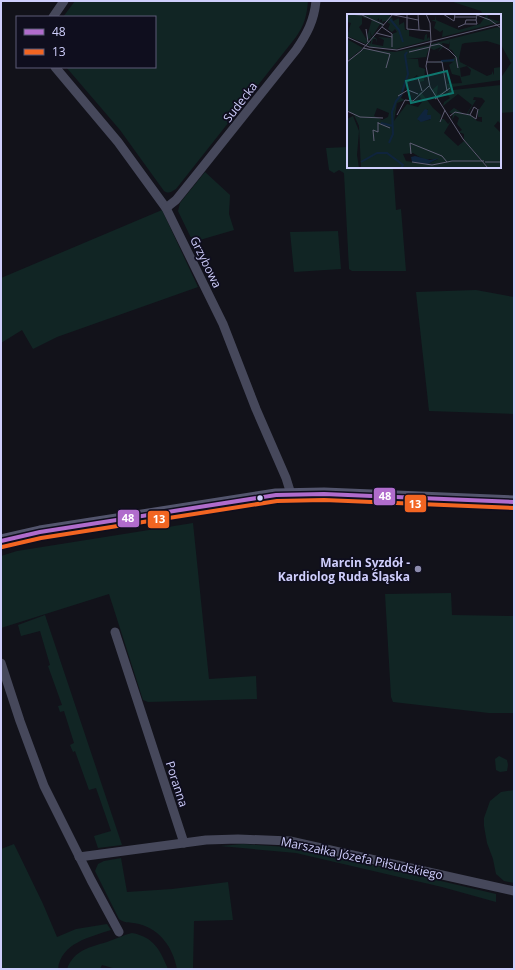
<svg xmlns="http://www.w3.org/2000/svg" width="515" height="970" viewBox="0 0 515 970" font-family="'Open Sans',sans-serif">
<rect width="100%" height="100%" fill="#12121a"/>
<!-- green -->
<g fill="#112524">
<path d="M 75,1 L 308,1 C 307,15 304,26 296,37 L 176,189 C 171,192 169,194 164,191 L 120,130 L 66,67 L 155,67 L 155,17 L 63,17 Z"/>
<polygon points="450,1 514,1 514,112 500,113 500,79 511,63 500,43 500,15 483,15 481,11"/>
<polygon points="348,147 348,167 393,167 396,210 401,209 406,271 352,271 349,269 344,173 339,170 334,173 329,170 326,148"/>
<polygon points="205,172 230,195 229,214 234,230 193,242 178,211 180,203"/>
<polygon points="162,210 198,287 57,337 33,349 22,330 1,343 1,278"/>
<polygon points="338,231 341,269 294,272 290,232"/>
<polygon points="476,290 514,297 514,414 429,411 416,292"/>
<polygon points="193,523 209,679 256,676 257,699 148,702 143,700 109,594 1,628 1,556 17,551"/>
<polygon points="451,593 452,615 514,616 514,713 489,713 393,702 391,697 385,594"/>
<polygon points="45,615 122,845 98,848 94,836 111,831 96,788 89,790 75,751 73,752 70,745 74,743 64,711 60,712 58,706 62,705 48,666 50,665 40,631 21,636 18,625"/>
<polygon points="499,756 507,760 508,765 507,771 500,772 496,770 495,759"/>
<polygon points="514,790 514,883 504,881 496,874 493,859 487,843 484,826 484,818 490,801 501,792"/>
<path d="M 14,844 L 43,904 L 57,937 L 76,929 L 107,924 L 111,930 C 90,937 61,943 58,969 L 1,969 L 1,849 Z"/>
<polygon points="243,844 301,848 496,894 496,902 442,887 296,853 220,846"/>
<path d="M 121,858 L 127,892 L 172,889 L 228,882 L 233,920 L 194,921 L 193,969 L 177,969 C 173,948 161,930 139,924 C 132,922 125,924 119,919 L 95,871 L 98,864 L 104,861 Z"/>
<path d="M 132,933 C 154,937 160,950 168,969 L 116,969 L 102,965 L 100,969 L 67,969 C 74,950 90,947 107,942 C 116,939 123,935 132,933 Z"/>
</g>
<g fill="none" stroke-linecap="round" stroke-linejoin="round">
<!-- street -->
<g stroke="#46485b" stroke-width="9">
<polyline points="53,17 64,1"/>
<polyline points="55,67 118,142 166,208 223,324 256,409 286,478 291,494"/>
<path d="M 166,208 L 176,200 L 201,169 L 296,50 C 307,34 314,21 316,1"/>
<polyline points="115,632 184,843"/>
<polyline points="1,663 20,721 44,786 91,880 119,932"/>
<polyline points="79,857 206,840 238,839 290,841 514,891"/>
</g>
<!-- secondary -->
<polyline stroke="#53556d" stroke-width="13" points="1,541 40,532 276,495 324,494 514,502"/>
<!-- bus-1 casing -->
<g stroke="#0f0e1e" stroke-width="7">
<polyline id="bus-1" points="1,541 40,532 276,495 324,494 514,502"/>
</g>
<!-- bus-2 casing -->
<g stroke="#0f0e1e" stroke-width="7">
<polyline id="bus-2" points="2,547 41,538 277,501 324,500 514,508"/>
</g>
<!-- bus-1 -->
<use href="#bus-1" stroke="#b06ccc" stroke-width="4"/>
<!-- bus-2 -->
<use href="#bus-2" stroke="#f26522" stroke-width="4"/>
</g>
<!-- markers -->
<circle fill="#cfcefc" stroke="#0f0e1e" stroke-width="1.5" cx="260" cy="498" r="3.5"/>
<circle fill="#8d8cad" stroke="#0f0e1e" stroke-width="1.5" cx="418" cy="569" r="4"/>
<g text-anchor="middle" dominant-baseline="central" stroke-width="3.5" stroke-linejoin="round" paint-order="stroke">
<!-- street labels -->
<g font-size="12" fill="#cfcefc" stroke="#0f0e1e">
<text transform="translate(240 102) rotate(-52)">Sudecka</text>
<text transform="translate(206 262) rotate(64)">Grzybowa</text>
<text transform="translate(177 784) rotate(72)">Poranna</text>
<text transform="translate(362 858) rotate(12)">Marszałka Józefa Piłsudskiego</text>
</g>
<!-- poi labels -->
<g font-size="12" font-weight="bold" fill="#cfcefc" stroke="#0f0e1e" text-anchor="end">
<text x="410" y="562">Marcin Syzdół -<tspan x="410" dy="14">Kardiolog Ruda Śląska</tspan></text>
</g>
</g>
<!-- overview -->
<g transform="translate(347 14)">
<rect width="154" height="154" fill="#12121a"/>
<path d="M 0,0 L 15,1 L 15,10 L 12,13 L 21,28 L 19,30 L 0,22 L 4,9 L 0,8 ZM 13,0 L 41,0 L 44,3 L 38,9 L 39,7 L 35,8 L 35,5 L 32,7 L 32,4 L 30,6 L 36,9 L 35,12 L 33,10 L 25,23 L 23,17 L 24,24 L 19,26 L 25,5 L 17,4 ZM 140,0 L 141,4 L 154,8 L 95,23 L 96,16 L 93,18 L 87,14 L 89,8 L 84,6 L 88,6 L 89,1 L 89,6 L 112,16 L 133,10 ZM 45,3 L 46,7 L 52,4 L 52,11 L 57,8 L 58,16 L 62,16 L 62,22 L 77,26 L 78,21 L 80,20 L 80,25 L 82,23 L 83,26 L 49,35 L 24,33 L 20,30 L 22,27 L 24,30 L 24,26 L 26,22 L 30,25 L 30,29 L 29,25 L 26,25 L 25,30 L 36,32 L 37,26 L 31,23 L 44,24 L 45,20 L 50,18 L 48,15 L 45,18 L 41,15 L 43,10 L 40,8 ZM 151,13 L 154,15 L 153,31 L 140,27 L 118,29 L 115,30 L 112,44 L 113,48 L 140,62 L 145,60 L 145,57 L 147,61 L 147,54 L 154,53 L 154,66 L 105,73 L 106,76 L 154,71 L 154,110 L 151,107 L 147,112 L 154,119 L 154,154 L 142,154 L 117,126 L 117,120 L 112,118 L 115,116 L 110,110 L 112,104 L 108,101 L 105,106 L 106,100 L 102,98 L 107,94 L 119,101 L 125,91 L 111,80 L 96,92 L 97,88 L 103,84 L 100,80 L 103,75 L 89,84 L 85,76 L 91,71 L 90,81 L 101,75 L 100,70 L 115,69 L 113,62 L 105,60 L 102,51 L 106,48 L 79,49 L 105,46 L 108,43 L 110,45 L 105,36 L 102,35 L 103,27 L 102,30 L 95,29 L 96,33 L 91,38 L 94,33 L 87,36 L 83,34 L 84,30 ZM 120,52 L 124,56 L 123,61 L 114,63 L 113,54 ZM 127,83 L 135,84 L 138,87 L 131,97 L 131,103 L 135,103 L 135,108 L 130,107 L 121,99 L 129,86 L 126,86 ZM 0,25 L 16,34 L 0,47 ZM 83,31 L 79,43 L 60,45 L 71,45 L 72,53 L 78,55 L 77,67 L 72,68 L 70,61 L 60,69 L 54,84 L 58,86 L 50,89 L 47,107 L 60,90 L 71,93 L 76,87 L 71,80 L 74,78 L 86,94 L 94,101 L 93,105 L 97,105 L 101,110 L 104,107 L 97,119 L 111,132 L 117,127 L 141,154 L 14,154 L 12,112 L 7,101 L 0,96 L 0,48 L 16,35 L 48,38 ZM 30,94 L 42,99 L 41,103 L 35,106 L 27,102 ZM 81,95 L 79,101 L 84,101 L 83,106 L 72,107 L 71,104 ZM 66,139 L 76,145 L 91,145 L 81,150 L 59,147 L 56,140 ZM 6,102 L 12,117 L 10,141 L 12,154 L 0,154 L 0,105 Z" fill="#112524" fill-rule="evenodd"/>
<path d="M 78,95 L 81,96 L 80,101 L 84,101 L 84,105 L 74,108 L 70,105 ZM 68,142 L 83,146 L 92,144 L 81,150 L 65,148 L 64,143 Z" fill="#0f243d"/>
<path fill="none" stroke="#0f243d" stroke-width="2" d="M 43,5 L 52,16 L 56,28M 94,47 L 107,46M 55,78 L 61,60 L 58,41 L 60,38M 34,109 L 46,112M 42,129 L 46,120 L 45,98 L 49,87 L 55,80M 14,148 L 30,139 L 40,139 L 56,151 L 54,154"/>
<path fill="none" stroke="#5e5d74" stroke-width="1" d="M 0,0 L 15,1 L 37,11M 42,0 L 71,6M 60,0 L 60,15 L 83,17M 71,0 L 72,16M 79,0 L 83,9 L 84,28 L 79,52 L 83,73 L 116,125 L 141,154M 96,0 L 107,7 L 108,0M 127,0 L 143,6 L 154,14M 107,3 L 129,3M 118,10 L 130,10 L 129,6M 35,13 L 45,20 L 45,33M 111,13 L 118,10 L 119,6 L 129,6 L 130,1M 19,15 L 21,28M 29,19 L 45,23M 0,23 L 22,33 L 50,36 L 154,10M 83,32 L 92,30 L 102,36 L 109,43 L 111,54M 16,34 L 43,40 L 39,54M 62,38 L 83,33M 0,48 L 14,37 L 46,0M 79,48 L 95,48 L 100,77M 71,64 L 75,77M 51,82 L 61,76 L 71,80M 88,85 L 103,74M 0,97 L 13,103 L 36,104M 50,101 L 58,86 L 66,87 L 82,72M 123,101 L 127,93 L 130,95M 103,102 L 108,98 L 123,101 L 129,105 L 131,95M 93,108 L 98,96M 31,109 L 43,114M 27,127 L 26,116 L 31,118 L 31,108M 64,140 L 63,129 L 95,142 L 100,148M 65,148 L 85,151 L 105,147 L 137,147M 138,148 L 154,148"/>
<path fill="#0f766e" fill-opacity="0.15" stroke="#0f766e" stroke-width="2" d="M 100,57 L 106,79 L 64,89 L 59,67 Z"/>
<rect width="154" height="154" fill="none" stroke="#cfcefc" stroke-width="2"/>
</g>
<g stroke="#0f0e1e" stroke-width="1.5">
<rect x="373" y="487" width="23" height="19" rx="4" fill="#b06ccc"/>
<rect x="404" y="494" width="23" height="19" rx="4" fill="#f26522"/>
<rect x="117" y="509" width="23" height="19" rx="4" fill="#b06ccc"/>
<rect x="147" y="510" width="23" height="19" rx="4" fill="#f26522"/>
</g>
<g font-size="11" text-anchor="middle" font-weight="bold" fill="#fff">
<text x="385" y="500">48</text>
<text x="415" y="508">13</text>
<text x="128" y="522">48</text>
<text x="159" y="523">13</text>
</g>
<!-- border -->
<rect width="515" height="970" fill="none" stroke="#cfcefc" stroke-width="4"/>
<!-- legend -->
<rect x="16" y="16" width="140" height="52" fill="#0f0e1e" stroke="#5c5b77"/>
<rect x="24" y="29" width="20" height="6" fill="#b06ccc" stroke="#5c5b77"/>
<text x="52" y="36" font-size="12" fill="#cfcefc">48</text>
<rect x="24" y="49" width="20" height="6" fill="#f26522" stroke="#5c5b77"/>
<text x="52" y="56" font-size="12" fill="#cfcefc">13</text>
</svg>
